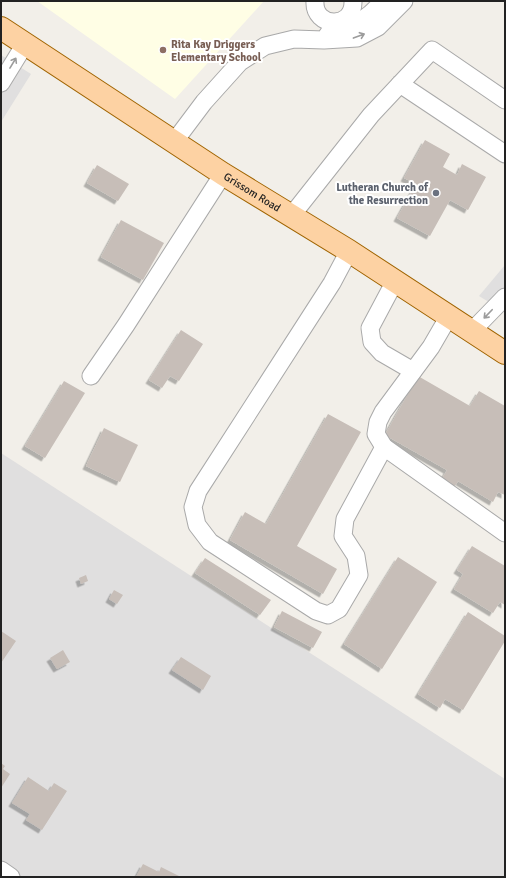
<svg xmlns="http://www.w3.org/2000/svg" width="506" height="878" viewBox="0 0 506 878" font-family="Signika,sans-serif">
<defs>
<filter id="shadow"><feDropShadow dx="-3.5" dy="3.5" stdDeviation="0" flood-color="#0004"/></filter>
</defs>
<rect width="100%" height="100%" fill="#f2efe9"/>
<!-- residential -->
<g fill="#e0dfdf">
<polygon points="1,55 31,74 1,122"/>
<polygon points="505,265 505,312 479,296"/>
<polygon points="1,453 505,779 505,877 1,877"/>
</g>
<!-- education -->
<polygon fill="#fffee5" points="37,1 264,1 175,99"/>
<!-- building -->
<g fill="#c7beb8" filter="url(#shadow)">
<polygon points="425,140 450,154 443,167 457,175 462,164 486,177 468,210 450,200 430,236 397,218 416,184 404,178"/>
<polygon points="97,165 129,184 118,201 87,183"/>
<polygon points="121,220 164,243 143,280 101,257"/>
<polygon points="181,330 203,344 179,381 170,376 162,388 149,380"/>
<polygon points="418,376 470,406 479,391 505,406 505,495 498,492 493,502 458,481 455,486 442,479 447,470 385,435"/>
<polygon points="64,381 85,393 45,458 25,446"/>
<polygon points="328,414 361,432 297,546 337,569 323,594 230,540 245,512 266,524"/>
<polygon points="104,428 138,445 120,482 86,466"/>
<polygon points="472,546 505,566 505,605 500,602 493,613 454,589 463,574 457,570"/>
<polygon points="398,557 437,582 382,669 344,644"/>
<polygon points="205,558 271,600 260,615 195,573"/>
<polygon points="86,575 88,581 81,584 79,578"/>
<polygon points="114,590 123,595 117,604 109,599"/>
<polygon points="282,611 322,632 313,648 274,627"/>
<polygon points="468,612 505,636 505,641 463,710 445,699 440,708 418,694"/>
<polygon points="1,631 16,641 1,663"/>
<polygon points="63,650 70,662 57,669 50,658"/>
<polygon points="181,657 211,676 203,690 172,670"/>
<polygon points="1,763 5,766 3,769 10,774 1,788"/>
<polygon points="28,777 49,791 54,783 67,791 42,830 26,820 30,814 12,803"/>
<polygon points="143,864 159,872 161,867 181,877 136,877"/>
</g>
<g fill="none" stroke-linecap="round" stroke-linejoin="round">
<!-- minor casing -->
<g stroke="#a9a9a9" stroke-width="19">
<g id="minor">
<path d="M 315,1 C 313,28 354,30 353,1"/>
<path d="M 328,34 C 332,30 338,31 343,29 C 359,24 373,13 383,1"/>
<polyline points="1,83 25,44"/>
<polyline points="400,84 505,154"/>
<polyline points="174,142 204,102 240,62 265,46 294,39 324,40 357,38 378,27 404,1"/>
<polyline points="292,215 371,115 432,50 505,100"/>
<polyline points="349,251 332,283 198,491 193,507 197,525 210,542 316,611 328,615 339,609 359,575 356,556 343,536 345,519 384,447"/>
<polyline points="395,281 370,328 372,342 382,353 413,371"/>
<polyline points="449,316 431,347 383,412 378,422 376,434 384,447 505,533"/>
<polyline points="472,331 505,297"/>
<polyline points="91,376 126,325 223,174"/>
<polyline points="1,870 11,877"/>
</g>
</g>
<!-- major casing -->
<g stroke="#a06400" stroke-width="24">
<g id="major">
<path id="s1" d="M 1,28 L 223,174 L 349,251 L 505,353"/>
</g>
</g>
<!-- minor -->
<use href="#minor" stroke="#fff" stroke-width="17"/>
<!-- major -->
<use href="#major" stroke="#fdd2a3" stroke-width="22"/>
</g>
<!-- one-way arrows -->
<defs><path id="oneway-shaft" d="M-6 0H5M1.5-3L5.5 0L1.5 3" fill="none" stroke-width="1.6" stroke-linecap="round" stroke-linejoin="round"/></defs>
<g stroke="#9c9c9c">
<use href="#oneway-shaft" transform="translate(359 36) rotate(-20)"/>
<use href="#oneway-shaft" transform="translate(13 63) rotate(-59)"/>
<use href="#oneway-shaft" transform="translate(488 314) rotate(134)"/>
</g>
<!-- markers -->
<circle fill="#8d6e63" stroke="#fff" stroke-width="1.5" cx="163" cy="50" r="4"/>
<circle fill="#6b7280" stroke="#fff" stroke-width="1.5" cx="436" cy="193" r="4"/>
<g text-anchor="middle" dominant-baseline="central" stroke-width="4" stroke-linejoin="round" paint-order="stroke">
<!-- education labels -->
<g font-size="11" font-weight="bold" fill="#785e54" stroke="#fff" text-anchor="start">
<text x="171" y="44">Rita Kay Driggers<tspan x="171" dy="13">Elementary School</tspan></text>
</g>
<!-- worship labels -->
<g font-size="11" font-weight="bold" fill="#5b616d" stroke="#fff" text-anchor="end">
<text x="428" y="187">Lutheran Church of<tspan x="428" dy="13">the Resurrection</tspan></text>
</g>
<!-- street labels -->
<g font-size="11" fill="#222" stroke="#fff">
<text stroke="none"><textPath href="#s1" startOffset="300">Grissom Road</textPath></text>
</g>
</g>
<!-- border -->
<rect width="506" height="878" fill="none" stroke="#222222" stroke-width="4"/>
</svg>
